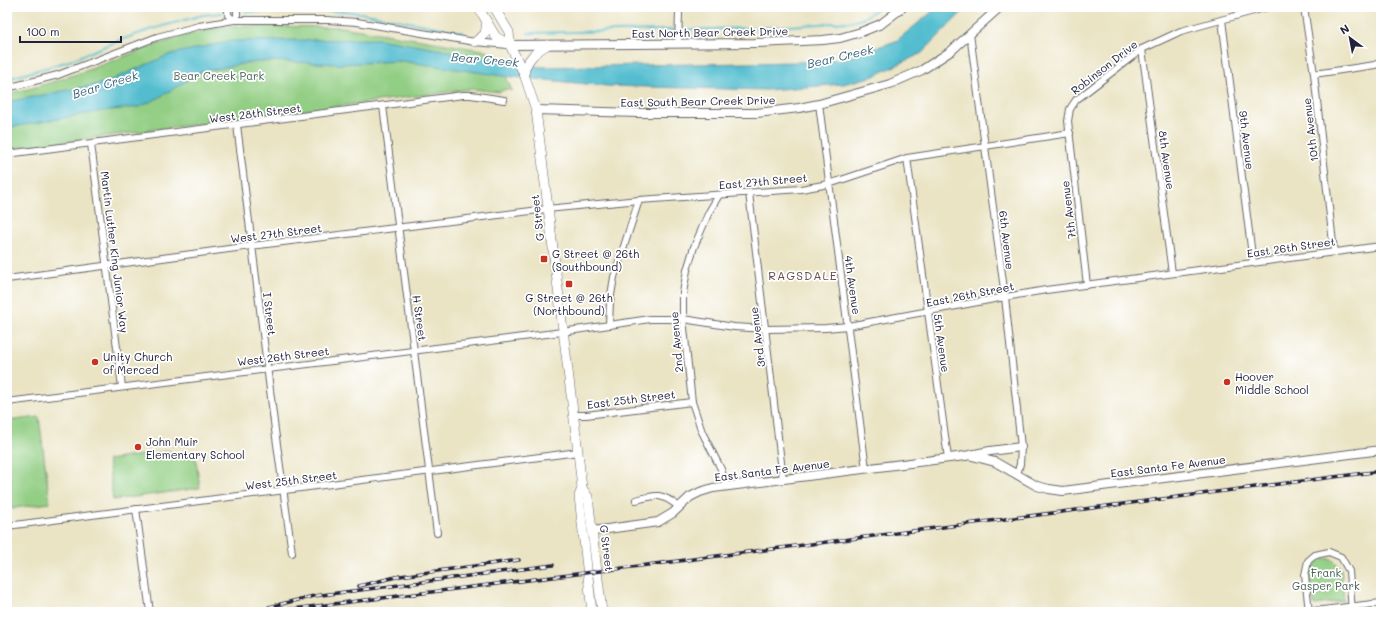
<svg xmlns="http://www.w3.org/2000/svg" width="1388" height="619" viewBox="0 0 1388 619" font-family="Mali,sans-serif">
<rect width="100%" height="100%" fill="#fff"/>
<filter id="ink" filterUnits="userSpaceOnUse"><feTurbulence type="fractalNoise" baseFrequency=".025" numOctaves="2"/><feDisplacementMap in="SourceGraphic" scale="8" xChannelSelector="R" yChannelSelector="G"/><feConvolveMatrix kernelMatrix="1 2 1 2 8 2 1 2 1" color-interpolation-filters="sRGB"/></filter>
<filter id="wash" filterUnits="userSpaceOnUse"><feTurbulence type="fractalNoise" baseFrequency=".012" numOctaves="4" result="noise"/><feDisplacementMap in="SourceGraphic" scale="16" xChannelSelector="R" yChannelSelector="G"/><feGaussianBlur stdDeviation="0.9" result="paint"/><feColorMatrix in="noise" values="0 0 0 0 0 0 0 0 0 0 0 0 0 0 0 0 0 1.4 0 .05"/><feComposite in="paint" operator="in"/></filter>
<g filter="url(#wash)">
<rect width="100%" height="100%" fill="#eae4c4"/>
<!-- green -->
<g fill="#92ce83" stroke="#5a785f">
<path d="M 244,26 L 342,27 L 482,50 L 498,56 L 512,91 C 507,89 504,89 499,92 L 473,89 L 455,91 L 7,149 L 7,94 C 77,80 141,45 210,29 C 221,27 233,27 244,26 Z"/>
<polygon points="39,417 50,503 7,509 7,421"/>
<polygon points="170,451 171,456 195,453 200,488 113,500 108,460"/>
<polygon points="1320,558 1332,559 1341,568 1344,601 1314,605 1308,573 1311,564"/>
</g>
<!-- water -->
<polygon fill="#53bdcf" stroke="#3a7085" points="938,7 967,7 922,53 874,76 843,84 767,90 608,86 503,76 402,61 338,64 273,61 246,63 201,72 158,98 139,107 103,111 7,128 7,102 104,83 171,54 231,41 379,39 541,67 798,62 843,59 896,41"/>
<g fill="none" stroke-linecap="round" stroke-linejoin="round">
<!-- stream -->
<g stroke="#53bdcf" stroke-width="2">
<polyline points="245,12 341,11 361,13 462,32"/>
<polyline points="528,33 759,28 849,22 862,19 880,7"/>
<polyline points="7,79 69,61 115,42 149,30 203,15 222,13"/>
</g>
</g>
</g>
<g filter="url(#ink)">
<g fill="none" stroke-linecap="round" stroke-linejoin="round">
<!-- minor casing -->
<g stroke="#68666b" stroke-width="8">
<g id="minor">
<polyline points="228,7 228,15 234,20 237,16 237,7"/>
<polyline points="678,7 679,13 678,44"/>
<polyline points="1304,7 1314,74 1334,252"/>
<polyline points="1222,20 1253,263"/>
<polyline points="970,34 1005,297 1021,447 1020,464 1017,474"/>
<polyline points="1142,49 1172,273"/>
<polyline points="1314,74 1375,65 1381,61"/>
<polyline points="7,88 58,75 157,37 199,26 234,20 327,20 357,22 475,42 508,45"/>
<polyline points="819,104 866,469"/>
<polyline points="383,106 437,533"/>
<polyline points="237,125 275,430 292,553"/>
<polyline points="91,144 122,387"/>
<polyline points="7,154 463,95 471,95 504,100"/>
<polyline points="907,158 948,458"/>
<polyline points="749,193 783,479"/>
<polyline points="719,195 709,212 694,247 687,270 683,293 683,319 692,402 702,432 721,469 726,487"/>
<polyline points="7,279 251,246 547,209 639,200 801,189 829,184 907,158 1070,133"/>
<polyline points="1087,285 1068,121 1070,109 1076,100 1142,49 1181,31 1268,7"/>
<polyline points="609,325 610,301 614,277 639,200"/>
<polyline points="7,402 562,332 650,319 683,319 734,327 766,329 826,328 848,326 1005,297 1046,290 1381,246"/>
<polyline points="573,415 586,415 692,402"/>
<path d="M 636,500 C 657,494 662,493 679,507"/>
<polyline points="136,509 150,612"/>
<polyline points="7,526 578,452"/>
<polyline points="1306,612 1381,603"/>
<polyline points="1309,612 1305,575 1308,561 1315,555 1329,552 1341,557 1349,571 1352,612"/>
</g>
</g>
<!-- tertiary casing -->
<g stroke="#68666b" stroke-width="10">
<g id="tertiary">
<polyline points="510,45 755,43 823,40 840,38 861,32 881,24 903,7"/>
<polyline points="536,110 638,113 757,113 799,108 819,104 890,84 922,70 951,51 1000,7"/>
<polyline points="972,456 995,462 1037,486 1049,489 1063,491 1381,450"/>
<polyline points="593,531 658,522 673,513 690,497 700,492 713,488 965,456 990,451 1021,447"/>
</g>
</g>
<!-- secondary casing -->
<g stroke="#68666b" stroke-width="10">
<g id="secondary">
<polyline points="478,7 496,37 510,45"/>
<polyline points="494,7 509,32 510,45 524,74 536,110 578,452 582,488 588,497 602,612"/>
<polyline points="475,42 485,34 487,22"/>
<path d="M 524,74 C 526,60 535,52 547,45"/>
<polyline points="582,488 579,496 592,612"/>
</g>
</g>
<!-- minor -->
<use href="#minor" stroke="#fff" stroke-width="6"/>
<!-- tertiary -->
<use href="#tertiary" stroke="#fff" stroke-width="8"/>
<!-- secondary -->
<use href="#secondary" stroke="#fff" stroke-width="9"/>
<!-- rail casing -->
<g stroke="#22223b" stroke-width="3.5">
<g id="rail">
<polyline points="359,586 400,576 519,560"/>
<polyline points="269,607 314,596 553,565"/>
<polyline points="268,612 561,576 1381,471"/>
</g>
</g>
<!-- rail -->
<use href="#rail" stroke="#fff" stroke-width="2" stroke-dasharray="6" stroke-linecap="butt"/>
</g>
</g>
<!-- markers -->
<g fill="#c8321e" stroke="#fff" stroke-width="1.5">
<rect x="540" y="255" width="8" height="8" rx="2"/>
<rect x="565" y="280" width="8" height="8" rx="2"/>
<circle cx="95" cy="362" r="4"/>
<circle cx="1227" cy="382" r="4"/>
<circle cx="138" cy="447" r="4"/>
</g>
<g text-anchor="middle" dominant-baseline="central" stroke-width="3.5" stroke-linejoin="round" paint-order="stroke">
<!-- street labels -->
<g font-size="11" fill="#22223b" stroke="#fff">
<text transform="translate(710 32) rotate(-1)">East North Bear Creek Drive</text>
<text transform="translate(1104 67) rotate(-38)">Robinson Drive</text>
<text transform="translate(698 101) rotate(-1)">East South Bear Creek Drive</text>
<text transform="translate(255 113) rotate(-7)">West 28th Street</text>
<text transform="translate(1310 130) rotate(-97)">10th Avenue</text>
<text transform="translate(1247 140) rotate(83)">9th Avenue</text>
<text transform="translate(1167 160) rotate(82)">8th Avenue</text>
<text transform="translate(763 181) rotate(-5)">East 27th Street</text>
<text transform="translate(1068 210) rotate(-97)">7th Avenue</text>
<text transform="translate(537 218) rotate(-97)">G Street</text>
<text transform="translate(276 233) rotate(-7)">West 27th Street</text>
<text transform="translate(1007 240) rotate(83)">6th Avenue</text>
<text transform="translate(1291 247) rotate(-8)">East 26th Street</text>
<text transform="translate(115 252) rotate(83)">Martin Luther King Junior Way</text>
<text transform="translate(853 285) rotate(82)">4th Avenue</text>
<text transform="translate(970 294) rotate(-11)">East 26th Street</text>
<text transform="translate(270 314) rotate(83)">I Street</text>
<text transform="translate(420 318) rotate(82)">H Street</text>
<text transform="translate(757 337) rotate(-97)">3rd Avenue</text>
<text transform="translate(676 342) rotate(-95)">2nd Avenue</text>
<text transform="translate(942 343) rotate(82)">5th Avenue</text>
<text transform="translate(283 356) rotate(-7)">West 26th Street</text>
<text transform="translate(631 399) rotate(-7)">East 25th Street</text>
<text transform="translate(1168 466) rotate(-7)">East Santa Fe Avenue</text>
<text transform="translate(772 470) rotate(-7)">East Santa Fe Avenue</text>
<text transform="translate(291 480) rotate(-7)">West 25th Street</text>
<text transform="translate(607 548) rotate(83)">G Street</text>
</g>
<!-- park labels -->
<g font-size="11" fill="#495e54" stroke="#fff">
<text x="219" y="75">Bear Creek Park</text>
<text x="1326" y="572">Frank<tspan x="1326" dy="13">Gasper Park</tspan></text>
</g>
<!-- poi labels -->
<g font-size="11" fill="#22223b" stroke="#fff" text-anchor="start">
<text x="552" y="253">G Street @ 26th<tspan x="552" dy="13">(Southbound)</tspan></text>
<text x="569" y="297" text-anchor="middle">G Street @ 26th<tspan x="569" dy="13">(Northbound)</tspan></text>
<text x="103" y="356">Unity Church<tspan x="103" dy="13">of Merced</tspan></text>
<text x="1235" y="376">Hoover<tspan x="1235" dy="13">Middle School</tspan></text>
<text x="146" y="441">John Muir<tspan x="146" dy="13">Elementary School</tspan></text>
</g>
<!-- water labels -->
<g font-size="12" font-style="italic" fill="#366076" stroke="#fff">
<text transform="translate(840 56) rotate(-13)">Bear Creek</text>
<text transform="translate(485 59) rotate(5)">Bear Creek</text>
<text transform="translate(105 84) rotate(-17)">Bear Creek</text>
</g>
<!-- neighbourhood labels -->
<g font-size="12" letter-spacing="1" fill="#684e50" stroke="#fff">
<text x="803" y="275">RAGSDALE</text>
</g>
</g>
<!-- margin -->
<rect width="1388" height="619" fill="none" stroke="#fff" stroke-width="24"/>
<!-- north arrow -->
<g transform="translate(1350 38) rotate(328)" stroke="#ffffff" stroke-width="3" paint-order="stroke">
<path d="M0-3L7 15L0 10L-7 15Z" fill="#22223b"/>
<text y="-6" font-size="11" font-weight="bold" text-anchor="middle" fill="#22223b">N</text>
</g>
<!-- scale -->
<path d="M20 36v6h101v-6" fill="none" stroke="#22223b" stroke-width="2"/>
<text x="26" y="36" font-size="12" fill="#22223b" stroke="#ffffff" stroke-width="3" paint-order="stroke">100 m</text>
</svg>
